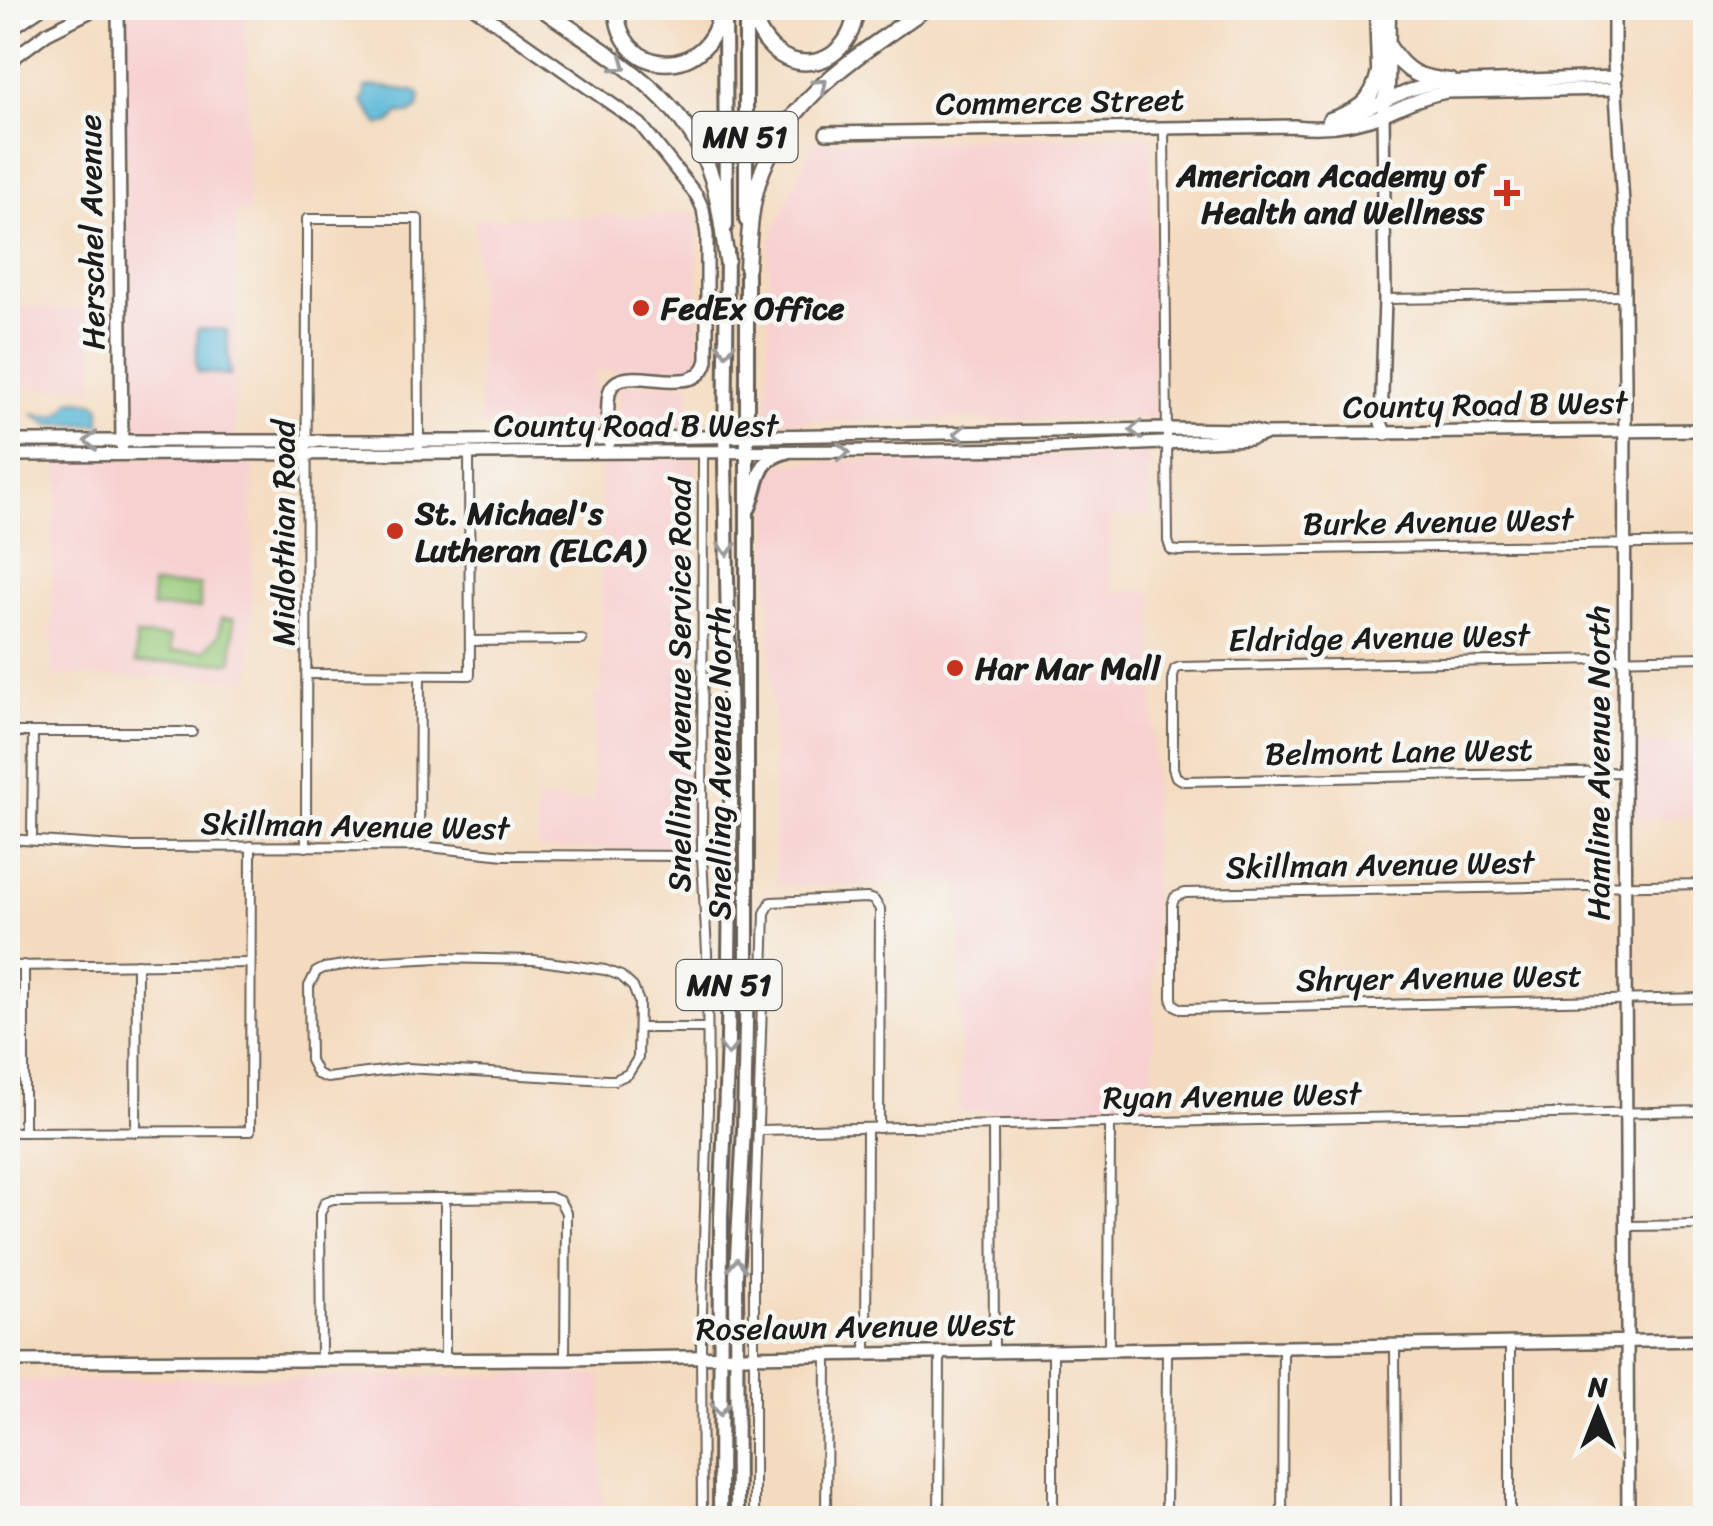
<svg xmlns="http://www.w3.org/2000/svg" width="1713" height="1526" viewBox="0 0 1713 1526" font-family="Sriracha,sans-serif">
<rect width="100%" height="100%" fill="#f6f6f2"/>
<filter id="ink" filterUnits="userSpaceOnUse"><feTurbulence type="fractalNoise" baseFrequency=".01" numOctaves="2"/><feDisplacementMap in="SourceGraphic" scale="20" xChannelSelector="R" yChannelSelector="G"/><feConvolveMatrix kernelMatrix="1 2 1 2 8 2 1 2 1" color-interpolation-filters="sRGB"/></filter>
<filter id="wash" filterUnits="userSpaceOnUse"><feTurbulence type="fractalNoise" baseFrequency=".0048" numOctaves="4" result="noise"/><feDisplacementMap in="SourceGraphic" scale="40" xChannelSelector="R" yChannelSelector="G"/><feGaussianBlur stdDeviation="2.25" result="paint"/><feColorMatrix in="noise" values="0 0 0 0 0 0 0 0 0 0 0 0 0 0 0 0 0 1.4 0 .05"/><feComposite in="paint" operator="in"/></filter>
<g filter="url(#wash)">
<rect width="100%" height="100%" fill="#f4dbbf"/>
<!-- built -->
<g fill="#f7d0d0">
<polygon points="124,8 246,8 249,212 237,213 237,385 234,438 132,436 129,431"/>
<polygon points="1151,136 1154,418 768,422 769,244 813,142"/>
<polygon points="697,215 699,369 595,371 596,425 481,428 475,218"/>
<polygon points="8,308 87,308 87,323 94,323 95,388 22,388 21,402 8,402"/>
<polygon points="690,384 690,427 620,428 619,385"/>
<polygon points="1149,453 1150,516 1110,518 1110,591 1153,591 1154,1108 960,1112 961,883 776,886 767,478 770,470 783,463"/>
<polygon points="253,458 251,679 52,676 52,530 59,488 58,460"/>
<polygon points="601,459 696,459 696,849 537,849 537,801 594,800 594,695 602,694"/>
<polygon points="1705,742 1705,818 1635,818 1634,743"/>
<polygon points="602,1375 602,1518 8,1518 8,1380"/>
</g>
<!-- green -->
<g fill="#98ca7a" stroke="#5a734b" stroke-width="2.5">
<rect x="152" y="585" width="48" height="23"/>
<polygon points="221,618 234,619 232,662 136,663 136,636 170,637 171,652 205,650 219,635"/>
</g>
<!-- water -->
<g fill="#59b7d7" stroke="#3a6a7a" stroke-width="2.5">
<polygon points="376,86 413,91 420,95 418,108 410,114 399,113 390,123 379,125 362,101 365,97 365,87"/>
<polygon points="198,329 227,330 230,375 198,372 196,363"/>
<path d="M 78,400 L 97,403 L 100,409 L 100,424 L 49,425 L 33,414 C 49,417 62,419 70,401 Z"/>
</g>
</g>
<g filter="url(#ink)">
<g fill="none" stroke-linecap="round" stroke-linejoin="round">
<!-- street casing -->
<g stroke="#685f55" stroke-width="12">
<g id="street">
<polyline points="1164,128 1168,541 1171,550 1179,551 1706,543"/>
<polyline points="1385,299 1624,296"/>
<polyline points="470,641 582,640"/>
<polyline points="307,674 470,675 469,451"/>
<polyline points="8,732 192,732"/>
<polyline points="1624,772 1184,781 1176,777 1173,768 1173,676 1175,669 1180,667 1706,657"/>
<polyline points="8,839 129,847 419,846 505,855 702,856"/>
<polyline points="32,840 33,732"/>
<polyline points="419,846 420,675"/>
<polyline points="306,847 307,219 418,219 419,446"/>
<polyline points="1706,884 1185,893 1175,897 1172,905 1172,997 1173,1004 1182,1009 1706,998"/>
<polygon points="439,958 534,960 605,970 621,976 633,987 639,1002 638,1058 628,1074 615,1080 607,1080 407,1068 327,1078 317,1074 310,1060 309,986 316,972 324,968 365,962"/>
<polyline points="8,966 250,963"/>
<polyline points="639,1028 707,1028"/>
<polyline points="993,1126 994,1353"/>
<polyline points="759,1130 1706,1111"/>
<polyline points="8,1132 250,1131 251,846"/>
<polyline points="24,1132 24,965"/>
<polyline points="136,1132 137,964"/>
<polyline points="1627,1226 1706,1225"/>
<polyline points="1510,1344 1510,1518"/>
<polyline points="1395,1346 1396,1518"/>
<polyline points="1109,1351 1110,1124"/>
<polyline points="866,1355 867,1128"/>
<polyline points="321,1360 320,1214 325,1202 333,1199 550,1197 560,1201 566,1213 565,1359"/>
<polyline points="445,1360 445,1198"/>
<polyline points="702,1518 701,1344 708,1108 707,953 702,856 703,452"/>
<polyline points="754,1518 754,1244 765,913 771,902 867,898 874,900 880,909 879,1128"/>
<polyline points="826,1518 827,1355"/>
<polyline points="939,1518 940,1353"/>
<polyline points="1053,1518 1053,1351"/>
<polyline points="1166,1518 1167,1350"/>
<polyline points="1282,1518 1283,1348"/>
</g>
</g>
<!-- secondary casing -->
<g stroke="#685f55" stroke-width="16">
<g id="secondary">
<polyline points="118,8 122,446"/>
<path d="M 475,8 L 640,124 L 697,196 L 703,209 L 707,235 L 707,360 C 698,403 625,360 611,388 C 605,399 609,431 609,443"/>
<polyline points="1614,8 1614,62 1623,204 1625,384 1624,772 1628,1518"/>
<polyline points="8,62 47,33 97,8"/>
<polyline points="1383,109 1385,299 1381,423 1386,434"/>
<polyline points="1352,115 1410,90 1436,83 1616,77"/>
<path d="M 826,133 L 1294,126 C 1326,130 1357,125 1387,113 C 1407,104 1425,96 1447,92 L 1617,89"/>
<polyline points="8,441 469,441 1168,429 1249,430 1261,433"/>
<polyline points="8,455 880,451 1032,449 1249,439 1265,434 1706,430"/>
<polyline points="8,1361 565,1359 1706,1340"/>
</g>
</g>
<!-- primary casing -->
<g stroke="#685f55" stroke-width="18">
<g id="primary">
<polyline points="725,8 726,226"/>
<polyline points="746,8 746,220"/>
<path d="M 749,508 C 760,482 755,460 786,452"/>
<polyline points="720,1518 721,1217 728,1039 731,801 725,463 727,251"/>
<polyline points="737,1518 736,1276 744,1129 747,971 747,260"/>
</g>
</g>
<!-- highway casing -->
<g stroke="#685f55" stroke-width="19">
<g id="highway">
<path d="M 541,8 C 603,52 683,94 709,170 C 720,199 722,230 727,260"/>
<path d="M 617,8 C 617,79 712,83 721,8"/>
<path d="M 752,8 C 765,82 851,79 856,8"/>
<polyline points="1377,8 1379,68"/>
<polyline points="8,29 39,8"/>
<path d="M 1389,47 C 1407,74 1419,78 1450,81"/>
<polyline points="1383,103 1387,93 1388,8"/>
<path d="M 1330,120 C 1359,110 1372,103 1379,72"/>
<path d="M 747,267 C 749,239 750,210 758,183 C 785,97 857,57 926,8"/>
</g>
</g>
<!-- street -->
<use href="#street" stroke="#fff" stroke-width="8"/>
<!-- secondary -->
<use href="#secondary" stroke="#fff" stroke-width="11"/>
<!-- primary -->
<use href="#primary" stroke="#fff" stroke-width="12"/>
<!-- highway -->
<use href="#highway" stroke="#fff" stroke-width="14"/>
</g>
<!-- one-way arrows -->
<defs><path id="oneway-chevron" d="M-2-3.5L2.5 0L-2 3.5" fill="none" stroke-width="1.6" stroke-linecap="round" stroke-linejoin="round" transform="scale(2.5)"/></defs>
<g stroke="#999">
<use href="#oneway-chevron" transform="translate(620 65) rotate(36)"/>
<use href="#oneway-chevron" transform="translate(821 85) rotate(-42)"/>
<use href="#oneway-chevron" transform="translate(726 349) rotate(90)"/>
<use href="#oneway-chevron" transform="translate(1136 430) rotate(178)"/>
<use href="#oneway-chevron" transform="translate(960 434) rotate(179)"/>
<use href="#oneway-chevron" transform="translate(91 441) rotate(-180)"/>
<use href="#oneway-chevron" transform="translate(843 452)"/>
<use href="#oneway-chevron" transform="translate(727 549) rotate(89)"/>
<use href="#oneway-chevron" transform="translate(728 1049) rotate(92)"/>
<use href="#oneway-chevron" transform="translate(737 1265) rotate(-88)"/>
<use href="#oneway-chevron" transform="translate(720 1409) rotate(90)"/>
</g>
</g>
<!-- markers -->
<g fill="#c8321e" stroke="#f6f6f2" stroke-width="4">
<path d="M1502 178h10v10h10v10h-10v10h-10v-10h-10v-10h10z"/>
<circle cx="641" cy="308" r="10"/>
<circle cx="395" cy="531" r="10"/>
<circle cx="955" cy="668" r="10"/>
</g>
<g text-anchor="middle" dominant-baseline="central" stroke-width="9" stroke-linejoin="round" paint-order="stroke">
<!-- shield labels -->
<g fill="#f6f6f2" stroke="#5d5d5c" stroke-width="2.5">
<rect x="692.5" y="112" width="105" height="50" rx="8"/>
<rect x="676.5" y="960" width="105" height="50" rx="8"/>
</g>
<g font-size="30" font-weight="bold" fill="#1c1c1c">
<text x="745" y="137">MN 51</text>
<text x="729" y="985">MN 51</text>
</g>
<!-- street labels -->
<g font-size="32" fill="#1c1c1c" stroke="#f6f6f2">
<text transform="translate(1060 102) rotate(-1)">Commerce Street</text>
<text transform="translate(92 232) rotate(-91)">Herschel Avenue</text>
<text transform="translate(1485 405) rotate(-1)">County Road B West</text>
<text x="636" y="425">County Road B West</text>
<text transform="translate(1438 522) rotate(-1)">Burke Avenue West</text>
<text transform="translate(283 533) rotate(-90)">Midlothian Road</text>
<text transform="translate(1379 638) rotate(-1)">Eldridge Avenue West</text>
<text transform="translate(679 685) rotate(-90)">Snelling Avenue Service Road</text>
<text transform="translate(1399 752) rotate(-1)">Belmont Lane West</text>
<text transform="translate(719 763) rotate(-90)">Snelling Avenue North</text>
<text transform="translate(1598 763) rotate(-90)">Hamline Avenue North</text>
<text transform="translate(355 826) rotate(1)">Skillman Avenue West</text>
<text transform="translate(1380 865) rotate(-1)">Skillman Avenue West</text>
<text transform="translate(1439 978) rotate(-1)">Shryer Avenue West</text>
<text transform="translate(1232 1096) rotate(-1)">Ryan Avenue West</text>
<text transform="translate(856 1327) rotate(-1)">Roselawn Avenue West</text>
</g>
<!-- poi labels -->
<g font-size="32" font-weight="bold" fill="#1c1c1c" stroke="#f6f6f2" text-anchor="start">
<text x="1484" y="175" text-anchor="end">American Academy of<tspan x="1484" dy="37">Health and Wellness</tspan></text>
<text x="661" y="308">FedEx Office</text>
<text x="415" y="513">St. Michael's<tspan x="415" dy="37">Lutheran (ELCA)</tspan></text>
<text x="975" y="668">Har Mar Mall</text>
</g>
</g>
<!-- margin -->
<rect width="1713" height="1526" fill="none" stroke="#f6f6f2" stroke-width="40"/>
<!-- north arrow -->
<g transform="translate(1598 1411)" stroke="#f6f6f2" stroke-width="8" paint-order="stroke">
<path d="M0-8L18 38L0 25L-18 38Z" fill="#1c1c1c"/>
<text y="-15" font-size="28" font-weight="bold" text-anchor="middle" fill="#1c1c1c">N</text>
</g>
</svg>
